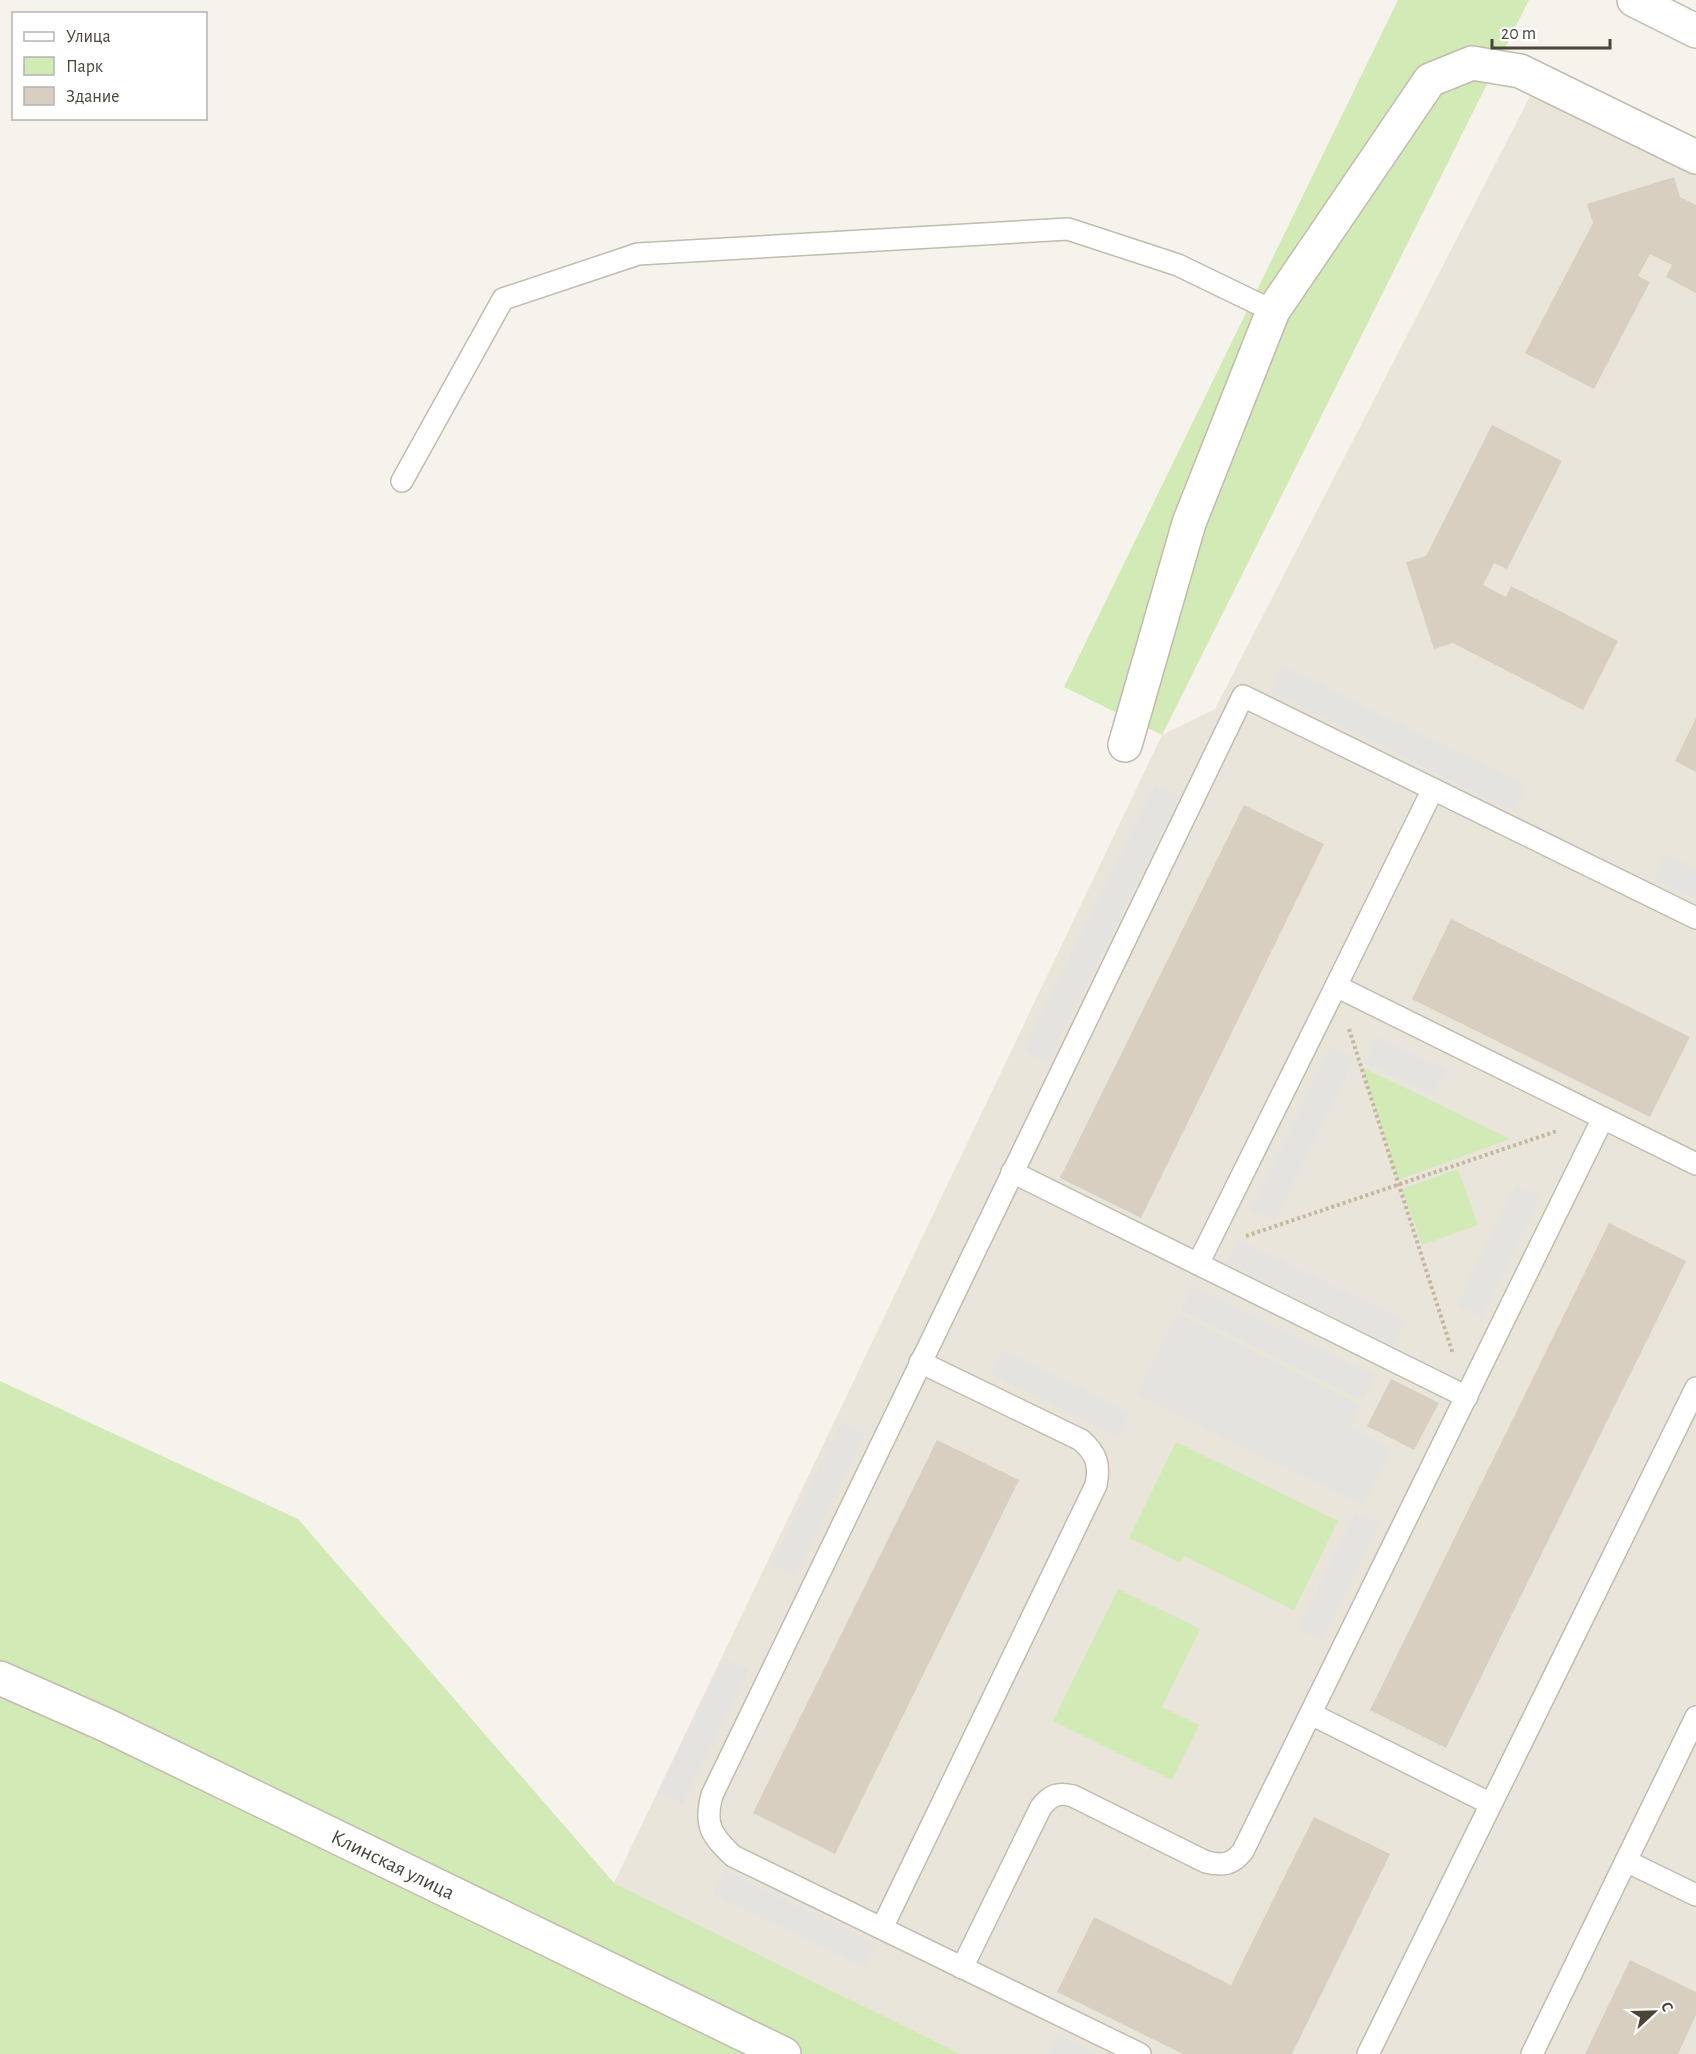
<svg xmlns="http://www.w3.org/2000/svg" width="1696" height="2054" viewBox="0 0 1696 2054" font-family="'Alegreya Sans',sans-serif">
<rect width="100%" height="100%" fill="#f6f3ec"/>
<!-- residential -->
<polygon fill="#eae5da" points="1546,65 1696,139 1696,2054 961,2054 614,1883 1162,735 1215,709"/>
<!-- green -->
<g fill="#d2eab5">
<polygon points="1398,0 1529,0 1162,735 1064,687"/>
<polygon points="1362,1067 1510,1139 1398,1180"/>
<polygon points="1458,1169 1478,1225 1422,1245 1402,1189"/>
<polygon points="0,1381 298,1519 614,1883 961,2054 0,2054"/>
<polygon points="1176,1442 1338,1521 1294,1610 1184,1556 1180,1563 1129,1538"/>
<polygon points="1118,1589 1200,1629 1162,1707 1199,1725 1172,1780 1053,1721"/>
</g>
<!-- parking -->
<g fill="#e5e3e0">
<polygon points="1282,666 1526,785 1514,811 1270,692"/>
<polygon points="1155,784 1179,796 1047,1063 1023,1051"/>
<polygon points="1666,854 1696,868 1696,900 1654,880"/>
<polygon points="1377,1036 1446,1070 1433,1096 1364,1062"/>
<polygon points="1331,1046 1355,1058 1275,1221 1251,1209"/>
<polygon points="1516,1185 1540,1197 1481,1317 1457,1305"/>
<polygon points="1238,1239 1405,1321 1393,1346 1226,1263"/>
<polygon points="1192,1286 1375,1376 1364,1400 1180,1310"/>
<polygon points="1177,1314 1360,1405 1350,1427 1391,1448 1363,1506 1137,1395"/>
<polygon points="1003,1350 1130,1413 1119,1437 991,1374"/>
<polygon points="841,1422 865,1434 795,1576 771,1565"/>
<polygon points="1355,1512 1379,1524 1322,1640 1298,1629"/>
<polygon points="725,1658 749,1670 683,1804 659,1792"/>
<polygon points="725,1870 875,1944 864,1968 713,1894"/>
<polygon points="1058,2034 1097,2054 1048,2054"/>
</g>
<!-- building -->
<g fill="#d8cfc1">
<polygon points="1674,177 1680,197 1696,205 1696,293 1666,277 1672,265 1650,254 1638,276 1650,282 1594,389 1525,353 1593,223 1587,204"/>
<polygon points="1492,425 1562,461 1507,569 1494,563 1483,585 1506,597 1511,586 1618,641 1583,710 1453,643 1434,649 1406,562 1426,556"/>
<polygon points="1696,718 1696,772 1675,761"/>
<polygon points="1244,805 1324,844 1141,1218 1060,1178"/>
<polygon points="1451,919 1690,1037 1650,1117 1412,999"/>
<polygon points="1609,1223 1686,1261 1446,1748 1370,1710"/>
<polygon points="1391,1379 1439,1403 1414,1450 1367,1426"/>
<polygon points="937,1440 1019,1480 835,1854 753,1813"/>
<polygon points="1314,1817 1390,1854 1292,2054 1183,2054 1057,1992 1094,1917 1231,1985"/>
<polygon points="1630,1960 1696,1992 1696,2015 1678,2054 1585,2054"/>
</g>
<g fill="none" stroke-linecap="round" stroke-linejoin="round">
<!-- lane casing -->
<g stroke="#c2bbae" stroke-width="24">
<g id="lane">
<polyline points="402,481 503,299 638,254 1068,229 1178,265 1273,311"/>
<polyline points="1433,789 1336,986 1696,1164"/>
<polyline points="1012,1172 1467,1397"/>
<polyline points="1198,1264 1336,986"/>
<polyline points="1311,1714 1491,1804"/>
<polyline points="1626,1861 1696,1895"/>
<path d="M 882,1928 L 1096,1485 C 1100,1465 1097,1454 1081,1440 L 920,1362"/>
<path d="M 962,1968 L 1041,1807 C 1051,1795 1058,1792 1073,1796 L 1206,1862 C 1223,1866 1232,1865 1243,1851 L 1603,1118"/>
<path d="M 1140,2054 L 733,1856 C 711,1835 704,1825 712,1795 L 1243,696 L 1696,918"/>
<polyline points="1368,2054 1696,1388"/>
<polyline points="1532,2054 1696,1717"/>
</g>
</g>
<!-- street casing -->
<g stroke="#c2bbae" stroke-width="36">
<g id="street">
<polyline points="1634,0 1696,31"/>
<polyline points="1125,745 1189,523 1273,311 1430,80 1472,63 1520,71 1696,157"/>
<path id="s1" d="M 0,1678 L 106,1725 L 784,2054"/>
</g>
</g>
<!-- path -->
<g stroke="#c4b79f" stroke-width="4" stroke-dasharray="3 3" stroke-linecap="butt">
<polyline points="1349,1029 1453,1354"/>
<polyline points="1246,1236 1557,1131"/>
</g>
<!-- lane -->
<use href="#lane" stroke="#fff" stroke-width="21"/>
<!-- street -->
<use href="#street" stroke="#fff" stroke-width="33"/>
</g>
<g text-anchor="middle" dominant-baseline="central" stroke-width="5" stroke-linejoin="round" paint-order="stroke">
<!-- street labels -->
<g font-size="21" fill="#4b4439" stroke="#fff">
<text stroke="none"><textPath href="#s1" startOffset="435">Клинская улица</textPath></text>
</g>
</g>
<!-- legend -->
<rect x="12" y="12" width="195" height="108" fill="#ffffff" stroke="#b7b4b0" stroke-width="1.5"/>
<rect x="24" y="32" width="30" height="9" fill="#ffffff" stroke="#b7b4b0" stroke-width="1.5"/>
<text x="66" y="42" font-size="18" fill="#4b4439">Улица</text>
<rect x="24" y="57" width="30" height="18" fill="#d2eab5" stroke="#b7b4b0" stroke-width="1.5"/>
<text x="66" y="72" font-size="18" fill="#4b4439">Парк</text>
<rect x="24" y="87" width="30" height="18" fill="#d8cfc1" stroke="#b7b4b0" stroke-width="1.5"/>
<text x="66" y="102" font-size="18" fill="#4b4439">Здание</text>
<!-- north arrow -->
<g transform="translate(1654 2012) rotate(68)" stroke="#ffffff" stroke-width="4.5" paint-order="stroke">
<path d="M0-4.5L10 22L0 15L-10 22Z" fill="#4b4439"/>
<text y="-9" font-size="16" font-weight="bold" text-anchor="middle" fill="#4b4439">С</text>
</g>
<!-- scale -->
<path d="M1492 39v9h118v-9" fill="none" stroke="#4b4439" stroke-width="3"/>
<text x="1501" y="39" font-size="18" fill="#4b4439" stroke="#ffffff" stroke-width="4.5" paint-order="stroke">20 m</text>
</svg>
